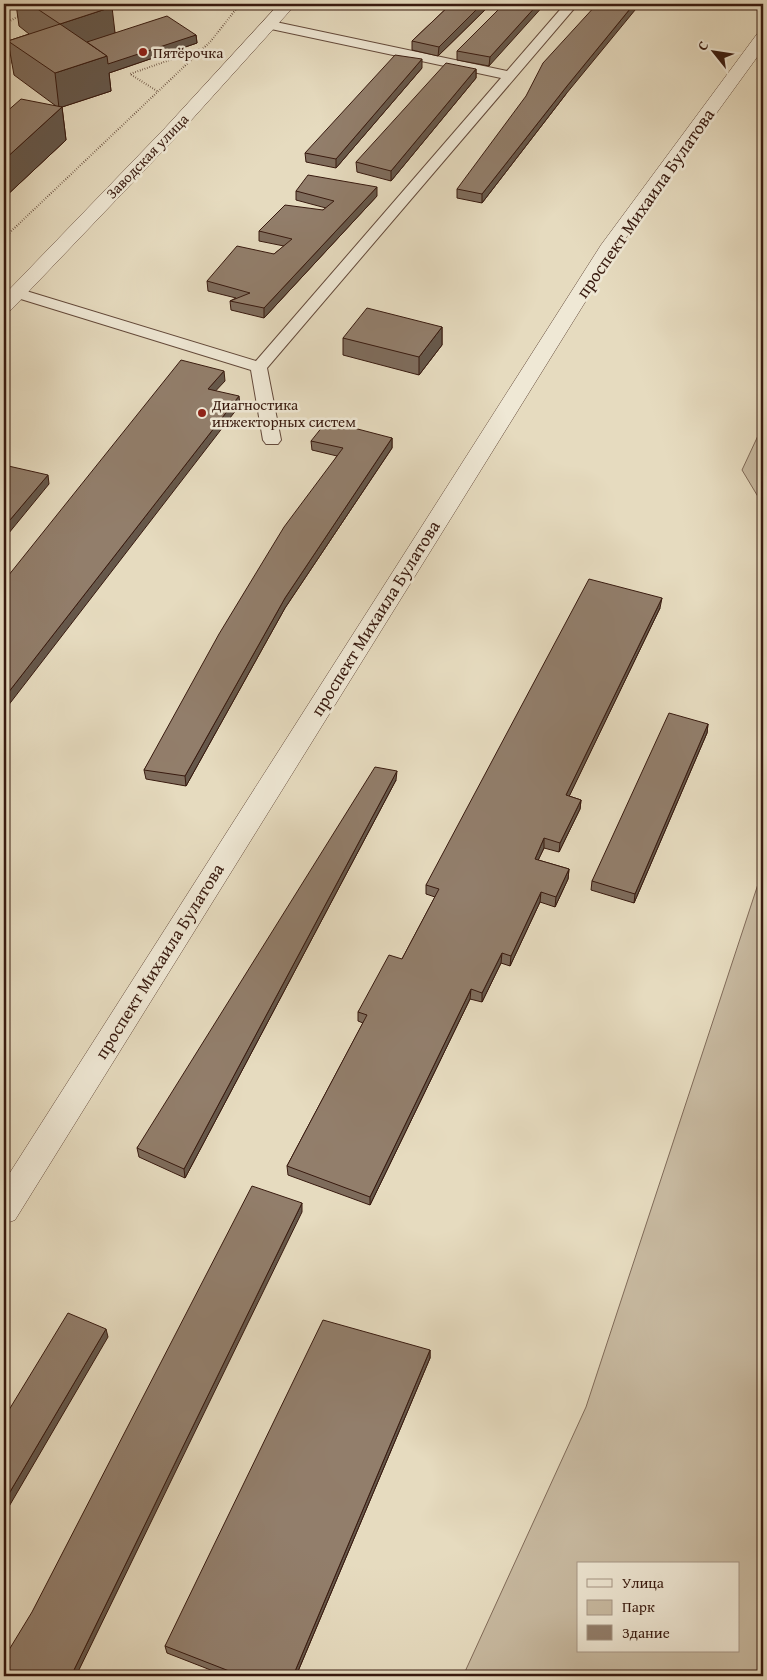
<svg xmlns="http://www.w3.org/2000/svg" width="767" height="1680" viewBox="0 0 767 1680" font-family="'Gentium Book Plus',serif">
<rect width="100%" height="100%" fill="#e6dbbf"/>
<filter id="stains"><feTurbulence type="fractalNoise" baseFrequency=".004" numOctaves="4"/><feColorMatrix values="0 0 0 0 .2 0 0 0 0 .09 0 0 0 0 .02 0 0 0 .5 -.17"/></filter>
<radialGradient id="worn" r=".72"><stop offset=".6" stop-color="#630" stop-opacity="0"/><stop offset="1" stop-color="#630" stop-opacity=".3"/></radialGradient>
<!-- green -->
<g fill="#c8baa1" stroke="#806a58" fill-rule="evenodd">
<polygon points="763,425 763,505 742,470"/>
<path d="M 763,869 L 763,1676 L 463,1676 L 586,1407 ZM 578,1564 L 738,1564 L 738,1651 L 578,1651 Z"/>
</g>
<g fill="none" stroke-linecap="round" stroke-linejoin="round">
<!-- service casing -->
<g stroke="#644a3b" stroke-width="2">
<polygon id="service" points="565,4 578,4 267,368 281,440 278,444 266,444 263,440 251,370 11,296 9,293 11,290 23,290 256,361 501,78 271,29 265,25 266,22 271,21 507,71"/>
</g>
<!-- tertiary casing -->
<g stroke="#644a3b" stroke-width="1">
<g id="tertiary">
<polygon points="279,4 296,4 177,136 11,310 4,312 4,295 165,128"/>
<polygon points="763,33 763,49 620,246 15,1220 4,1224 4,1182 601,245 757,34"/>
</g>
</g>
<!-- path -->
<g stroke="#381a0f" stroke-width="2" stroke-dasharray="0.5 2" stroke-linecap="butt">
<polyline points="4,24 21,15"/>
<polyline points="4,65 16,61"/>
<polyline points="157,91 130,74 201,49"/>
<polyline points="4,238 211,41 240,4"/>
</g>
<!-- service -->
<use href="#service" fill="#efe8d5" fill-rule="evenodd"/>
<!-- tertiary -->
<use href="#tertiary" fill="#efe8d5" fill-rule="evenodd"/>
</g>
<!-- wall -->
<g fill="#7e6c5c" stroke="#381a0f">
<polygon points="16,4 107,4 115,33 196,35 197,43 109,73 111,91 62,107 66,140 4,198 4,114 56,106 14,75 8,41 29,34 19,26"/>
<polygon points="451,4 491,4 438,56 412,50 412,41"/>
<polygon points="504,4 489,66 457,60 457,51"/>
<polygon points="422,68 336,168 306,162 305,153"/>
<polygon points="476,69 476,78 391,181 357,172 356,162"/>
<polygon points="566,94 482,203 457,198 457,189"/>
<polygon points="296,191 377,196 264,318 231,310 230,301 236,298 208,291 207,281 274,254 284,246 259,241 259,231 323,210 326,208 296,200"/>
<polygon points="442,327 442,345 419,375 343,355 343,338"/>
<polygon points="392,438 392,448 285,608 186,786 146,779 144,770 337,456 312,450 311,441"/>
<polygon points="660,608 569,796 581,800 580,809 559,852 544,848 538,860 569,869 568,879 555,907 540,902 510,966 501,963 482,1002 470,999 370,1205 288,1175 287,1166 363,1023 358,1021 358,1012 402,959 435,897 426,894 426,885"/>
<polygon points="708,724 707,733 634,903 591,890 592,881"/>
<polygon points="396,780 185,1178 139,1157 137,1148"/>
<polygon points="430,1350 430,1358 296,1676 226,1676 167,1653 165,1646"/>
</g>
<!-- shaded-wall -->
<g fill="#66584b" stroke="#381a0f">
<polygon points="482,4 491,4 438,56 439,47"/>
<polygon points="538,4 545,4 489,66 490,57"/>
<polygon points="634,4 640,4 566,94 482,203 482,194 567,86"/>
<polygon points="112,7 116,41 72,56 60,24"/>
<polygon points="196,35 197,43 109,73 111,91 59,108 55,73 107,56"/>
<polygon points="422,59 422,68 336,168 336,159"/>
<polygon points="476,69 476,78 391,181 391,171"/>
<polygon points="62,107 66,140 4,198 4,160"/>
<polygon points="377,187 377,196 264,318 264,308"/>
<polygon points="442,327 442,345 419,375 419,357"/>
<polygon points="224,371 225,381 209,398 208,389"/>
<polygon points="239,396 240,405 4,711 4,698"/>
<polygon points="392,438 392,448 285,608 186,786 185,776 285,598"/>
<polygon points="48,475 49,484 4,539 4,527"/>
<polygon points="662,598 660,608 565,805 566,795"/>
<polygon points="708,724 707,733 634,903 635,894"/>
<polygon points="397,771 396,780 185,1178 184,1169"/>
<polygon points="581,800 580,809 559,852 560,843"/>
<polygon points="544,838 544,848 534,869 535,859"/>
<polygon points="569,869 568,879 555,907 556,897"/>
<polygon points="541,892 540,902 510,966 511,956"/>
<polygon points="502,953 501,963 482,1002 482,993"/>
<polygon points="471,989 470,999 370,1205 370,1197"/>
<polygon points="302,1203 302,1212 76,1676 71,1676"/>
<polygon points="106,1329 108,1337 4,1515 4,1502"/>
<polygon points="430,1350 430,1358 296,1676 293,1676"/>
</g>
<!-- building -->
<g fill="#927e6b" stroke="#381a0f">
<polygon points="30,4 107,4 112,7 60,24 107,56 55,73 8,41 60,24"/>
<polygon points="451,4 482,4 439,47 412,41"/>
<polygon points="504,4 538,4 490,57 457,51"/>
<polygon points="597,4 634,4 567,86 482,194 457,189 526,96 543,63"/>
<polygon points="167,16 196,35 108,64 107,56 87,42"/>
<polygon points="395,55 422,59 336,159 305,153"/>
<polygon points="446,63 476,69 391,171 356,162"/>
<polygon points="21,99 62,107 4,160 4,114"/>
<polygon points="308,175 377,187 264,308 230,301 250,293 207,281 237,246 274,254 292,239 259,231 285,205 323,210 334,201 296,191"/>
<polygon points="367,308 442,327 419,357 343,338"/>
<polygon points="181,360 224,371 208,389 239,396 4,698 4,581"/>
<polygon points="327,421 392,438 285,598 185,776 144,770 219,634 284,527 343,448 311,441"/>
<polygon points="4,465 48,475 4,527"/>
<polygon points="589,579 662,598 566,795 581,800 560,843 544,838 535,859 569,869 556,897 541,892 511,956 502,953 482,993 471,989 370,1197 287,1166 367,1015 358,1012 389,955 402,959 439,889 426,885"/>
<polygon points="669,713 708,724 635,894 592,881"/>
<polygon points="375,767 397,771 184,1169 137,1148"/>
<polygon points="252,1186 302,1203 71,1676 4,1676 4,1658 32,1612"/>
<polygon points="68,1313 106,1329 4,1502 4,1418"/>
<polygon points="323,1320 430,1350 293,1676 242,1676 165,1646"/>
</g>
<!-- markers -->
<g fill="#8f2418" stroke="#efe8d5" stroke-width="2">
<circle cx="143" cy="52" r="5"/>
<circle cx="202" cy="413" r="5"/>
</g>
<g text-anchor="middle" dominant-baseline="central" stroke-width="5" stroke-linejoin="round" paint-order="stroke">
<!-- far-poi labels -->
<g font-size="15" fill="#381a0f" stroke="#efe8d5" text-anchor="start">
<text x="153" y="52">Пятёрочка</text>
<text x="212" y="404">Диагностика<tspan x="212" dy="17">инжекторных систем</tspan></text>
</g>
<!-- far-street labels -->
<g font-size="15" fill="#381a0f" stroke="#efe8d5">
<text transform="translate(147 156) rotate(-46)">Заводская улица</text>
</g>
<!-- street labels -->
<g font-size="18" fill="#381a0f" stroke="#efe8d5">
<text transform="translate(645 203) rotate(-55)">проспект Михаила Булатова</text>
<text transform="translate(375 618) rotate(-58)">проспект Михаила Булатова</text>
<text transform="translate(159 961) rotate(-58)">проспект Михаила Булатова</text>
</g>
</g>
<!-- margin -->
<rect width="767" height="1680" fill="none" stroke="#e6dbbf" stroke-width="20"/>
<rect x="5" y="5" width="757" height="1670" fill="none" stroke="#381a0f" stroke-width="2.5"/>
<rect x="10" y="10" width="747" height="1660" fill="none" stroke="#381a0f"/>
<!-- legend -->
<rect x="577" y="1562" width="162" height="90" fill="#efe8d5" stroke="#a69686"/>
<rect x="587" y="1579" width="25" height="8" fill="#efe8d5" stroke="#a69686"/>
<text x="622" y="1588" font-size="15" fill="#381a0f">Улица</text>
<rect x="587" y="1600" width="25" height="15" fill="#c8baa1" stroke="#a69686"/>
<text x="622" y="1612" font-size="15" fill="#381a0f">Парк</text>
<rect x="587" y="1625" width="25" height="15" fill="#927e6b" stroke="#a69686"/>
<text x="622" y="1638" font-size="15" fill="#381a0f">Здание</text>
<!-- north arrow -->
<g transform="translate(714 52) rotate(300)" stroke="#efe8d5" stroke-width="4" paint-order="stroke">
<path d="M0-4L9 19L0 12L-9 19Z" fill="#381a0f"/>
<text y="-8" font-size="14" font-weight="bold" text-anchor="middle" fill="#381a0f">С</text>
</g>
<rect width="100%" height="100%" filter="url(#stains)"/>
<rect width="100%" height="100%" fill="url(#worn)"/>
</svg>
